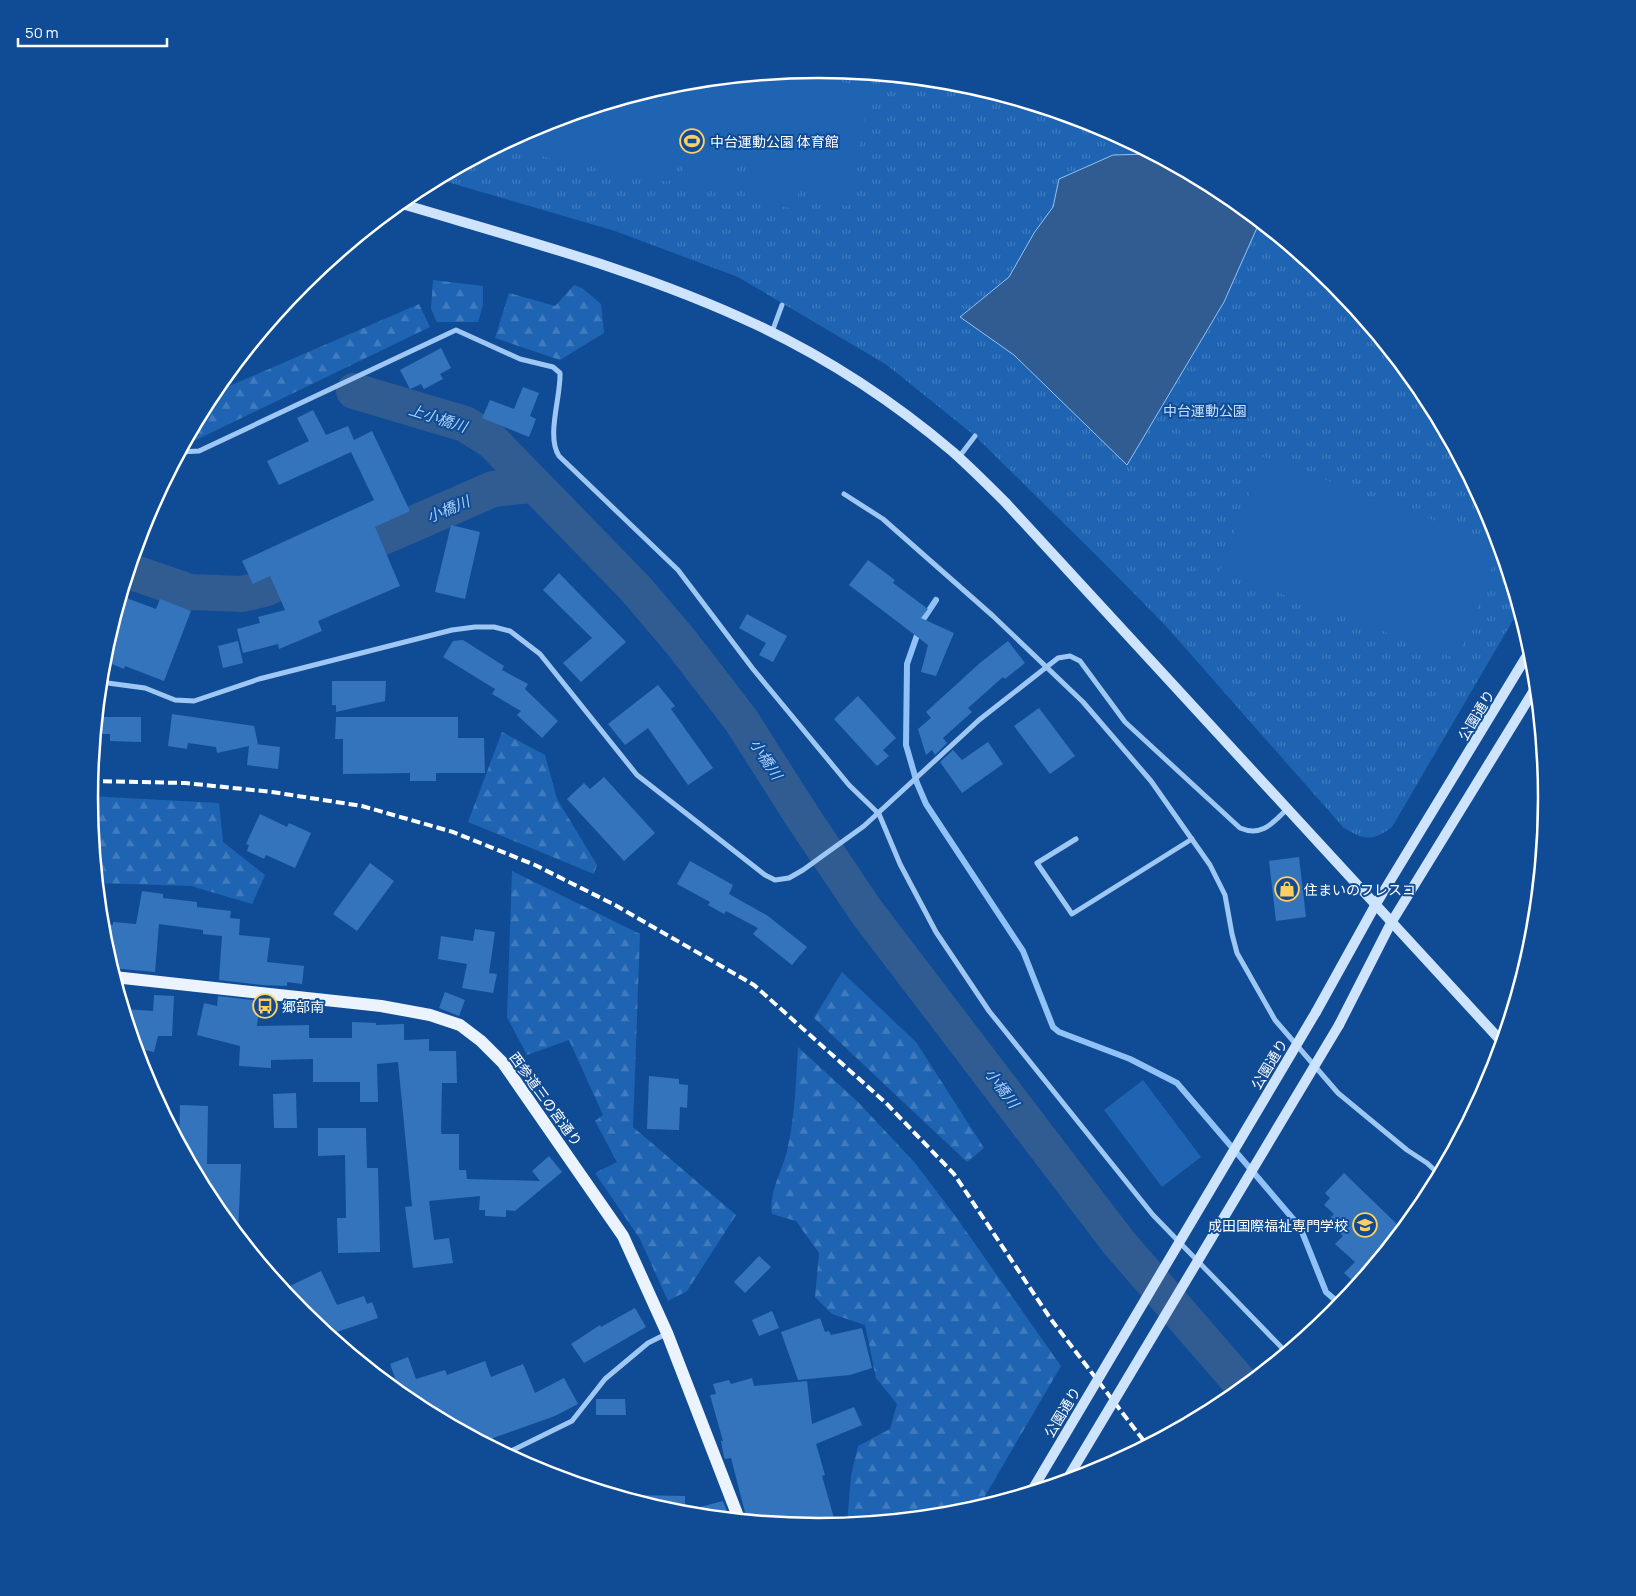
<svg xmlns="http://www.w3.org/2000/svg" width="1636" height="1596" viewBox="0 0 1636 1596" font-family="Manrope,'Noto Sans JP',sans-serif">
<defs>
<pattern id="forest-firs" width="22" height="20" patternUnits="userSpaceOnUse" patternTransform="scale(1.25)"><rect width="22" height="20" fill="#1e64b3"/><path d="M5 1l3.5 6h-7zM16 11l3.5 6h-7z" fill="#407bbe"/></pattern>
<pattern id="park-tufts" width="24" height="20" patternUnits="userSpaceOnUse" patternTransform="scale(1.25)"><rect width="24" height="20" fill="#1e64b3"/><path d="M3 7l-1-3M5 7V3M7 7l1-3M15 17l-1-3M17 17v-4M19 17l1-3" fill="none" stroke="#407bbe"/></pattern>
</defs>
<rect width="100%" height="100%" fill="#104c95"/>
<!-- forest -->
<g fill="url(#forest-firs)">
<polygon points="433,280 483,286 483,305 478,322 437,322 431,309"/>
<polygon points="574,285 582,288 601,304 604,333 560,360 495,338 509,293 555,306"/>
<polygon points="419,304 430,327 198,439 185,442 211,394"/>
<polygon points="502,732 545,755 557,799 597,865 594,874 468,822"/>
<polygon points="89,796 219,803 223,842 265,875 252,904 191,886 97,883"/>
<polygon points="512,871 640,934 633,1127 736,1215 687,1291 668,1301 640,1239 595,1173 617,1162 595,1121 603,1115 569,1040 527,1055 507,1017"/>
<polygon points="842,972 916,1042 984,1148 967,1162 814,1018"/>
<path d="M 798,1047 L 859,1103 L 915,1163 L 956,1217 L 1061,1366 L 978,1508 L 960,1513 L 847,1524 L 851,1476 L 858,1446 L 890,1429 L 897,1404 L 876,1378 L 865,1325 L 832,1314 L 815,1297 L 819,1253 L 796,1221 L 772,1214 C 768,1193 782,1172 787,1151 C 795,1117 796,1081 798,1047 Z"/>
</g>
<!-- park -->
<path fill="url(#park-tufts)" d="M 818,69 L 961,83 L 1097,124 L 1223,192 L 1334,283 L 1425,393 L 1492,519 L 1519,610 L 1392,827 C 1372,842 1363,840 1343,827 L 1165,625 L 1098,557 L 975,436 L 887,365 L 738,277 L 615,231 L 437,179 L 539,124 L 676,83 Z"/>
<!-- pitch -->
<g fill="#1e64b3">
<polygon points="790,72 871,88 847,206 807,198 811,178 802,176 795,209 744,199 750,165 736,162 729,194 679,184 686,152 676,150 669,182 521,152 525,132 539,124 676,83"/>
<polygon points="1424,393 1425,393 1446,432 1414,421"/>
<polygon points="1263,457 1500,545 1458,659 1220,571"/>
<polygon points="1143,1080 1201,1157 1162,1187 1104,1110"/>
</g>
<!-- water -->
<polygon fill="#305c92" stroke="#90c2f7" points="1152,154 1223,192 1260,221 1224,302 1127,465 1014,355 960,317 1009,277 1034,233 1053,207 1059,179 1113,155"/>
<g fill="none" stroke-linecap="round" stroke-linejoin="round">
<!-- stream -->
<polyline stroke="#90c2f7" stroke-width="6" points="936,600 922,621 907,664 906,745 917,783 926,804 1023,951 1053,1027 1059,1032 1130,1059 1177,1083 1300,1227 1326,1292 1341,1305"/>
<!-- river -->
<g stroke="#305c92" stroke-width="36">
<polyline points="354,391 465,424 492,441 635,588 681,642 741,720 804,819 866,911 1119,1243 1244,1387"/>
<polyline points="129,571 190,592 242,594 264,589 493,489 532,485"/>
</g>
</g>
<!-- building -->
<g fill="#3474bc">
<polygon points="441,348 451,368 440,374 443,379 424,389 421,384 410,389 400,370"/>
<polygon points="523,387 539,393 530,416 536,419 529,437 482,418 490,400 514,409"/>
<polygon points="313,410 326,435 348,426 354,440 372,431 410,511 375,527 400,586 318,621 322,631 279,649 278,644 243,653 237,629 260,623 258,617 285,610 270,576 253,584 242,561 374,500 351,452 279,485 267,461 309,441 297,418"/>
<polygon points="451,525 480,532 465,599 435,592"/>
<polygon points="868,560 895,580 893,583 928,609 921,618 954,633 936,676 921,672 928,645 849,585"/>
<polygon points="559,573 626,642 581,682 563,663 592,638 543,590"/>
<polygon points="121,596 156,609 160,599 191,611 164,681 125,666 124,669 102,660"/>
<polygon points="747,614 787,636 773,662 759,655 766,643 739,628"/>
<polygon points="463,640 504,666 502,670 528,684 525,689 558,721 542,738 517,715 521,711 492,694 495,689 443,657 453,641"/>
<polygon points="238,641 243,663 223,668 218,646"/>
<polygon points="1008,641 1025,663 1005,679 1003,677 968,708 972,712 943,738 947,743 935,755 932,750 926,755 918,729 931,718 926,712 981,662"/>
<polygon points="332,681 386,681 385,701 336,712 336,705 332,705"/>
<polygon points="658,685 675,706 671,709 713,768 688,785 648,728 625,745 608,724"/>
<polygon points="858,696 896,738 883,750 889,756 877,766 834,719"/>
<polygon points="1039,708 1075,756 1050,774 1014,726"/>
<polygon points="172,714 254,726 258,744 255,744 280,747 278,769 247,765 249,746 217,753 216,747 188,743 187,749 168,746"/>
<polygon points="97,717 141,717 141,742 110,741 110,734 95,734"/>
<polygon points="336,717 458,717 458,738 484,738 485,773 436,773 436,781 410,781 410,773 343,774 343,739 335,739"/>
<polygon points="988,742 1003,764 962,793 940,762 953,750 962,760"/>
<polygon points="604,777 655,833 624,861 567,799 584,783 590,789"/>
<polygon points="260,814 287,827 289,823 311,833 295,868 266,855 264,859 247,851 249,845 246,844"/>
<polygon points="1299,857 1306,917 1276,921 1269,861"/>
<polygon points="690,861 733,885 729,894 768,916 807,947 792,965 753,934 758,928 726,911 724,914 708,905 710,902 677,884"/>
<polygon points="370,863 394,881 357,931 333,914"/>
<polygon points="142,891 163,894 163,898 197,902 197,907 231,911 230,918 240,919 239,935 270,938 267,962 304,966 302,984 287,982 287,986 262,985 219,980 222,936 203,934 203,930 159,924 155,972 111,968 103,940 101,924 113,925 113,922 136,924"/>
<polygon points="475,929 495,932 489,973 497,974 493,993 462,988 467,964 438,959 441,936 473,941"/>
<polygon points="445,992 465,1000 459,1016 439,1008"/>
<polygon points="154,995 174,996 172,1036 158,1036 154,1052 135,1048 124,1009 153,1011"/>
<polygon points="218,996 260,1001 257,1026 309,1025 309,1038 352,1038 352,1022 376,1023 376,1025 404,1024 404,1040 429,1039 429,1051 456,1051 457,1083 442,1083 441,1132 442,1134 459,1134 459,1170 466,1170 467,1179 540,1181 532,1171 549,1156 562,1172 515,1211 506,1210 506,1217 485,1216 485,1210 479,1210 480,1196 429,1201 434,1240 449,1238 453,1263 413,1268 405,1207 412,1206 398,1062 377,1064 378,1102 360,1102 360,1082 313,1082 313,1059 271,1060 271,1068 239,1066 240,1046 197,1035 204,1003 217,1006"/>
<polygon points="649,1076 679,1079 679,1084 688,1085 687,1108 680,1107 679,1130 647,1129"/>
<polygon points="296,1093 297,1128 274,1128 273,1094"/>
<polygon points="180,1105 208,1106 207,1164 241,1164 238,1235 212,1203 179,1142"/>
<polygon points="318,1128 366,1128 367,1168 378,1168 380,1252 338,1253 337,1218 346,1218 345,1155 318,1156"/>
<polygon points="1344,1173 1403,1230 1357,1285 1344,1273 1355,1262 1335,1244 1343,1236 1327,1221 1334,1214 1324,1205 1330,1198 1325,1193"/>
<polygon points="759,1256 771,1267 745,1293 734,1282"/>
<polygon points="321,1271 337,1305 364,1296 367,1304 372,1302 378,1318 328,1335 302,1313 288,1287"/>
<polygon points="635,1308 646,1327 584,1363 571,1344 600,1325 601,1327"/>
<polygon points="772,1311 779,1328 759,1336 752,1320"/>
<polygon points="820,1318 825,1332 829,1331 831,1335 862,1328 872,1368 850,1375 798,1380 781,1332"/>
<polygon points="408,1357 416,1379 445,1370 447,1375 485,1361 491,1377 523,1364 535,1393 564,1378 578,1404 555,1416 482,1442 413,1404 401,1395 390,1364"/>
<polygon points="752,1378 754,1386 807,1381 812,1424 854,1407 862,1425 816,1444 825,1475 822,1476 836,1525 818,1527 747,1520 731,1458 725,1459 724,1457 721,1441 723,1441 710,1395 716,1394 713,1384 729,1380 731,1384"/>
<polygon points="596,1399 625,1399 626,1415 596,1415"/>
<polygon points="633,1495 685,1496 685,1511 723,1501 730,1519 675,1513 632,1500"/>
</g>
<g fill="none" stroke-linecap="round" stroke-linejoin="round">
<!-- street -->
<g stroke="#9ec7f4" stroke-width="5">
<polyline points="772,332 782,305"/>
<path d="M 180,452 L 199,451 L 456,330 L 520,359 L 553,367 L 560,373 C 561,397 546,436 559,456 L 678,570 L 753,669 L 849,785 L 879,814 L 900,864 L 936,932 L 989,1011 L 1153,1215 L 1286,1352"/>
<polyline points="959,457 975,436"/>
<polyline points="844,494 883,519 993,616 1083,702 1151,781 1210,865 1225,895 1232,934 1237,953 1275,1020 1338,1093 1407,1150 1427,1163 1440,1175"/>
<path d="M 100,682 L 145,688 L 175,700 L 194,701 L 259,679 L 452,630 L 475,627 L 494,627 L 510,631 L 540,654 L 637,775 L 765,875 L 775,880 L 789,878 L 803,870 L 864,826 L 979,720 L 1058,658 L 1070,656 L 1080,661 L 1125,722 L 1240,828 C 1261,837 1272,824 1286,810"/>
<polyline points="1076,839 1037,863 1072,914 1192,839"/>
<polyline points="505,1454 572,1421 605,1379 648,1343 666,1334"/>
</g>
<!-- secondary -->
<g stroke="#cee3fd" stroke-width="10">
<path d="M 399,203 C 519,239 643,271 757,325 C 827,358 894,402 953,452 C 971,468 988,485 1005,502 L 1502,1042"/>
<polyline points="1316,1012 1376,904 1531,649"/>
<polyline points="1339,1025 1391,923 1536,687"/>
</g>
<!-- primary -->
<polyline stroke="#ebf3ff" stroke-width="12" points="114,977 381,1006 430,1015 460,1025 481,1041 503,1063 623,1236 667,1333 739,1519"/>
<!-- rail -->
<polyline stroke="#fff" stroke-width="4" stroke-dasharray="9 4" stroke-linecap="butt" points="90,781 185,783 272,792 362,806 453,832 535,865 615,905 754,985 886,1103 954,1174 1050,1318 1147,1445"/>
<!-- secondary-bridge -->
<g stroke="#cee3fd" stroke-width="10">
<polyline points="1066,1481 1339,1025"/>
<polyline points="1031,1492 1316,1012"/>
</g>
</g>
<!-- icons -->
<defs>
<g id="stadium-ring" transform="scale(1.25)"><circle r="9.5" fill="#104c95" stroke="#ffcf61" stroke-width="1.5"/><path d="M0-5a6.5 5 0 1 0 0 10a6.5 5 0 1 0 0-10ZM-3.5-1.8h7v3.6h-7Z" fill="#ffcf61"/></g>
<g id="shop-ring" transform="scale(1.25)"><circle r="9.5" fill="#104c95" stroke="#ffcf61" stroke-width="1.5"/><path d="M-5-2.5h2.3a2.7 3.5 0 0 1 5.4 0H5L5.5 6h-11ZM-1.5-2.5h3a1.5 2.3 0 0 0-3 0Z" fill="#ffcf61"/></g>
<g id="bus-ring" transform="scale(1.25)"><circle r="9.5" fill="#104c95" stroke="#ffcf61" stroke-width="1.5"/><path d="M-5-6H5V4H4V6H2V4H-2V6H-4V4H-5ZM-3.5-4V0h7V-4ZM-3.5 1.2v1.5H-2V1.2ZM2 1.2v1.5H3.5V1.2Z" fill="#ffcf61"/></g>
<g id="school-ring" transform="scale(1.25)"><circle r="9.5" fill="#104c95" stroke="#ffcf61" stroke-width="1.5"/><path d="M0-5L7-2L0 1L-7-2ZM-4 1L0 2.5L4 1V4Q0 6-4 4Z" fill="#ffcf61"/></g>
</defs>
<g fill-rule="evenodd">
<use href="#stadium-ring" x="692" y="141"/>
<use href="#shop-ring" x="1287" y="889"/>
<use href="#bus-ring" x="265" y="1006"/>
<use href="#school-ring" x="1365" y="1225"/>
</g>
<g text-anchor="middle" dominant-baseline="central" stroke-width="4" stroke-linejoin="round" paint-order="stroke">
<!-- poi labels -->
<g font-size="14" fill="#fff" stroke="#104c95" text-anchor="start">
<text x="710" y="141">中台運動公園 体育館</text>
<text x="1304" y="889">住まいのフレスコ</text>
<text x="282" y="1006">郷部南</text>
<text x="1348" y="1225" text-anchor="end">成田国際福祉専門学校</text>
</g>
<!-- park labels -->
<g font-size="14" fill="#c6e0fe" stroke="#104c95">
<text x="1205" y="410">中台運動公園</text>
</g>
<!-- street labels -->
<g font-size="14" fill="#fff" stroke="#104c95">
<text transform="translate(1476 715) rotate(-59)">公園通り</text>
<text transform="translate(1269 1064) rotate(-59)">公園通り</text>
<text transform="translate(546 1099) rotate(54)">西参道三の宮通り</text>
<text transform="translate(1062 1412) rotate(-59)">公園通り</text>
</g>
<!-- water labels -->
<g font-size="15" font-style="italic" fill="#abd1fb" stroke="#104c95">
<text transform="translate(438 418) rotate(18)">上小橋川</text>
<text transform="translate(448 509) rotate(-23)">小橋川</text>
<text transform="translate(766 759) rotate(57)">小橋川</text>
<text transform="translate(1002 1088) rotate(53)">小橋川</text>
</g>
</g>
<!-- crop -->
<path d="M0 0H1636V1596H0ZM98 798a720 720 0 1 1 1440 0a720 720 0 1 1-1440 0Z" fill="#104c95" fill-rule="evenodd"/>
<path fill="none" stroke="#fff" stroke-width="2.5" d="M98 798a720 720 0 1 1 1440 0a720 720 0 1 1-1440 0Z"/>
<!-- scale -->
<path d="M18 38v8h149v-8" fill="none" stroke="#ffffff" stroke-width="2.5"/>
<text x="25" y="38" font-size="15" fill="#ffffff" stroke="#104c95" stroke-width="4" paint-order="stroke">50 m</text>
</svg>
